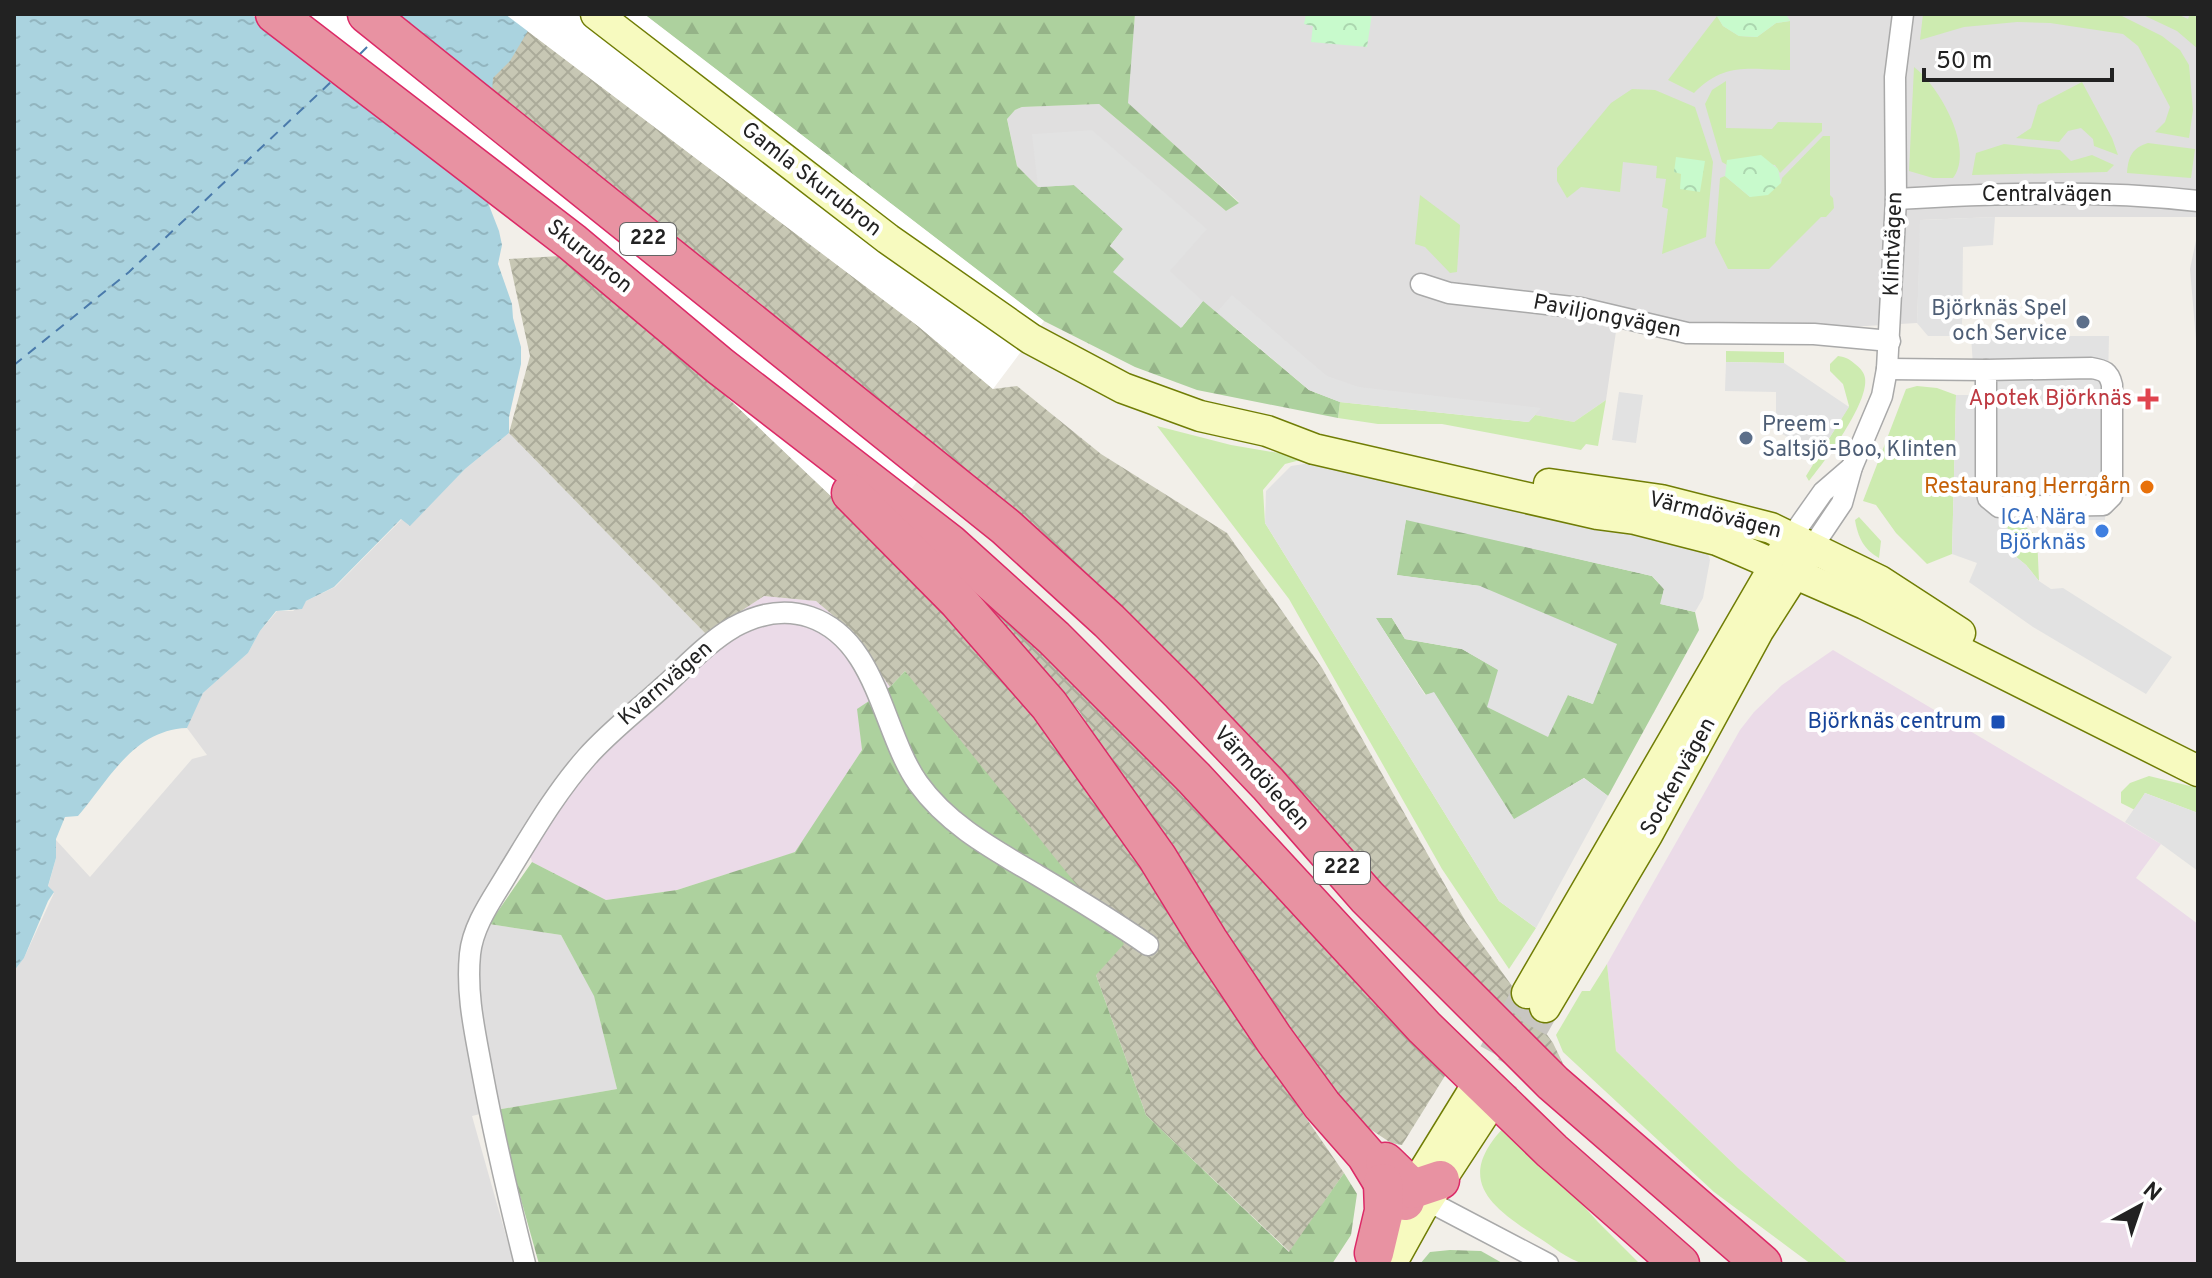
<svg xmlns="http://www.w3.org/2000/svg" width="2212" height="1278" viewBox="0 0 2212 1278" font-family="Overpass,sans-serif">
<defs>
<pattern id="construction-cross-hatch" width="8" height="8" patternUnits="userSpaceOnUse" patternTransform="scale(2)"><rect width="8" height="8" fill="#c7c7b4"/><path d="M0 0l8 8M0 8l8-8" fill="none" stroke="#abab9a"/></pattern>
<pattern id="forest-firs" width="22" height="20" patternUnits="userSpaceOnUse" patternTransform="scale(2)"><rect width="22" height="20" fill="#add19e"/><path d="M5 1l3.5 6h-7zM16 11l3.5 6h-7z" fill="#95b388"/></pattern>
<pattern id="park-crowns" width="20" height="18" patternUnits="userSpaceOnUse" patternTransform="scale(2)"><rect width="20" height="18" fill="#c8facc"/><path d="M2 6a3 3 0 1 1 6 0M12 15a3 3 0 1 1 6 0" fill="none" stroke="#acd6af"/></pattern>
<pattern id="water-ripples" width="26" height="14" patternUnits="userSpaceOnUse" patternTransform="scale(2)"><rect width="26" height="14" fill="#aad3df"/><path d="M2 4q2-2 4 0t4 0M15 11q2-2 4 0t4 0" fill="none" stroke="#92b5bf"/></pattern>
</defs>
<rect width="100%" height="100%" fill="#f2efe9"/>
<!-- residential -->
<g fill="#e0dfdf">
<polygon points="1135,14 2198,14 2198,217 1996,217 1921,220 1917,323 1798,330 1696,325 1619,311 1606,400 1574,422 1535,415 1340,402 1038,187 1017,166 1007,118 1015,110 1022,107 1099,104 1226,211 1239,202 1127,103"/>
<polygon points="2198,231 2198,363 2190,269"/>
<polygon points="509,433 706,634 613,717 570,762 478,901 489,924 561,935 594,995 617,1089 496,1110 472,1116 514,1264 14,1264 14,971 24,958 54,893 48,887 56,858 56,840 90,877 192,759 207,755 187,728 196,703 203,693 248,653 260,631 277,611 293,611 306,601 335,587 402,519 410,525 465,469"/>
</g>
<!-- industrial -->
<g fill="#ebdbe8">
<polygon points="764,596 816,601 848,628 890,687 858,709 862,750 796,852 677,890 606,900 532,862 524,828 570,762 613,717 706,634"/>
<polygon points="1833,650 2161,844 2136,878 2198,924 2198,1264 1849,1264 1738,1168 1616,1051 1607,964 1740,730 1754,712 1782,685"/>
</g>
<!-- construction -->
<g fill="url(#construction-cross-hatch)">
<polygon points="387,14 505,14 918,326 993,389 1017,386 1101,454 1227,533 1322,668 1466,922 1553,1043 1571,1080 1378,889 1191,683"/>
<polygon points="560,256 709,380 874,537 1045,713 1284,1086 1344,1173 1290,1252 1146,1115 1096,975 905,671 890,687 848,628 816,601 764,596 706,634 509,433 530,356 509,259"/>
<polygon points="970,585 1099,700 1448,1071 1402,1145 1391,1143 1367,1127 1332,1094 1197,897 1079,711"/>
</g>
<!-- grass -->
<g fill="#cdebb0">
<polygon points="1923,14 2118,14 2162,36 2180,50 2189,65 2193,110 2189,138 2155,132 2165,122 2170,107 2138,46 2123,34 2050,23 2017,22 1964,27 1920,40"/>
<polygon points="2141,14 2177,14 2188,19 2190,14 2198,14 2198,49 2177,31"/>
<path d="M 1717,16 L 1723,26 L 1739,36 L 1757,37 L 1776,23 L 1790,21 L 1790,70 C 1749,70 1726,61 1694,93 L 1668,80 Z"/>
<path d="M 1914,67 C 1939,86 1975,149 1953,178 L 1933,178 L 1909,171 Z"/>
<polygon points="1726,81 1726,128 1772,129 1778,122 1822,123 1822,131 1780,173 1775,165 1727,160 1727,165 1722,162 1705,104 1712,90"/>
<polygon points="2082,82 2112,138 2118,155 2094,146 2093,139 2081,128 2068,131 2059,142 2016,138 2031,128 2038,105"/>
<polygon points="1632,89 1655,90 1695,107 1713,162 1706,237 1662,254 1668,209 1662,207 1666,179 1656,178 1657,166 1623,162 1620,192 1581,187 1567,198 1557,181 1557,168 1611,103"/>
<polygon points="1823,136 1830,136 1830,195 1833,198 1834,208 1826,217 1821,217 1769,269 1728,269 1715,243 1720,178 1725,176 1750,197 1781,183 1782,178"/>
<path d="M 2148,143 L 2195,149 L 2191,178 L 2127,173 C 2128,157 2132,148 2148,143 Z"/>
<polygon points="2004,144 2060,150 2071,161 2092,155 2114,165 2107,172 1972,175 1976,153"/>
<polygon points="1420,195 1460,225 1457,272 1450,273 1425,247 1415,244"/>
<polygon points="1726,351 1784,352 1784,363 1726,362"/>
<path d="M 1838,356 C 1846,357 1849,359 1855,364 C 1860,368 1864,372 1865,378 C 1869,403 1825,461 1809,481 L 1806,476 L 1849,406 L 1843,384 L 1830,371 L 1830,364 Z"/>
<polygon points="1917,386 1937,388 1956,395 1952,554 1927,564 1896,533 1876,505 1863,501 1906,389"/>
<polygon points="1606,400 1598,446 1586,444 1581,450 1442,424 1378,424 1338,418 1340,402 1528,422 1535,415 1574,422"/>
<polygon points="1157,426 1231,445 1308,458 1285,464 1263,490 1265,523 1499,901 1536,928 1509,969 1442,869 1289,599"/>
<path d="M 1859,517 L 1881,541 L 1879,558 C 1863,549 1858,537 1855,520 Z"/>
<polygon points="2018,521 2037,536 2039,581 2026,565 2010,552 2007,525"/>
<polygon points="2149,776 2198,788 2198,813 2145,793 2135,810 2121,803 2121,792 2130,783"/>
<polygon points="1607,964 1616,1051 1738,1168 1849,1264 1811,1264 1792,1250 1714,1192 1563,1052 1556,1035 1582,991 1590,991"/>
<path d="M 1508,1123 L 1598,1222 L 1640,1264 C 1624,1264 1601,1268 1585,1264 C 1568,1260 1551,1245 1536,1236 C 1485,1204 1455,1176 1508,1123 Z"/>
</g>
<!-- forest -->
<g fill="url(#forest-firs)">
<polygon points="644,14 1135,14 1128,103 1239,203 1226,211 1099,104 1022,107 1015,110 1007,119 1017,166 1038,187 1074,185 1123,229 1110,246 1125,259 1182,327 1203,301 1309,390 1340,402 1338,418 1197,390 1135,367 1044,321"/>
<polygon points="1406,519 1652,576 1664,589 1661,604 1695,612 1699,630 1608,796 1584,778 1514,820 1434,693 1426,695 1375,617 1392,618 1405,639 1462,649 1499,670 1593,704 1480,586 1396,575"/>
<polygon points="905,671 1124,944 1096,975 1146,1115 1289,1252 1344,1173 1357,1194 1351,1235 1332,1264 539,1264 496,1110 617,1089 594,996 561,935 489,924 532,862 606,900 677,890 795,852 862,750 857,709 890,687"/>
<polygon points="1450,1250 1481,1251 1504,1264 1420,1264 1430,1252"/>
</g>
<!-- park -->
<g fill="url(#park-crowns)">
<polygon points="1306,14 1372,14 1367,47 1311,42 1313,26 1304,24"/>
<polygon points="1719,14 1786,14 1790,21 1776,23 1757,37 1739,36 1723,26 1717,16"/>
<polygon points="1761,155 1778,169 1781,183 1768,195 1750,197 1725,176 1727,160"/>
<polygon points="1676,157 1705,161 1700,192 1680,189 1681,174 1674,172"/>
</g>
<!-- parking -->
<g fill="#e2e2e2">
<polygon points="1092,130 1207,229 1170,271 1203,301 1181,328 1113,272 1124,259 1110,246 1123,229 1074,185 1038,187 1032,134"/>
<polygon points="1995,217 1993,245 1963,247 1962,327 1953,336 1928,336 1917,323 1920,220"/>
<polygon points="1232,295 1327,376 1359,387 1541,408 1529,422 1340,402 1309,390 1217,312"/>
<polygon points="1971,336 2109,336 2105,520 2017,521 2007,526 2010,552 2026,565 2039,581 2051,589 2063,588 2172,657 2146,694 2033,627 1969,582 1977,563 1952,554 1956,395 1975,395"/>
<polygon points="1726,362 1784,363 1849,407 1818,456 1776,430 1776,392 1725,391"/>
<polygon points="1619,392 1643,395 1636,443 1612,440"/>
<polygon points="1317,462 1704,541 1710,560 1703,598 1695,612 1660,604 1664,589 1652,576 1406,520 1397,575 1480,586 1617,644 1593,704 1568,695 1548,737 1487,707 1498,670 1462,649 1405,639 1392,618 1376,618 1425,695 1434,692 1514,819 1584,778 1608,796 1536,928 1499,901 1265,523 1266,491 1291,466"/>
<polygon points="2145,793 2198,813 2198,871 2161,844 2125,822"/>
</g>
<!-- water -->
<path fill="url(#water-ripples)" d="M 14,14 L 538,14 L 510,61 L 493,78 L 485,195 L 499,231 L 502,245 L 498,264 L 512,304 L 513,318 L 521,347 L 521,364 L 509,417 L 509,433 L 465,469 L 410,526 L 401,519 L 334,587 L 306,601 L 302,609 L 276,611 L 260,631 L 248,653 L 203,693 L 187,728 C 133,730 109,780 78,816 L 65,817 L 56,839 L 56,858 L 48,886 L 54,892 L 48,901 L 24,958 L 14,971 Z"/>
<!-- pier -->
<g fill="#fff">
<polygon points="251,14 387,14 940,452 874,537 709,380 560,256"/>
<polygon points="505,14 644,14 1044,321 993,389 918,326"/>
</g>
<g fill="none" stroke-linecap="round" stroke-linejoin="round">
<!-- ferry -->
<g stroke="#4a7aab" stroke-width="2" stroke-dasharray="10 8" stroke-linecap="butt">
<polyline points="360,54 372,42"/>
<polyline points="14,365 129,272 332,81"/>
</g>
<!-- secondary-tunnel -->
<g stroke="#c8c6c1" stroke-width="30" stroke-dasharray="30 15" stroke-linecap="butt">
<polyline points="1472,1093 1527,993"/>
<polyline points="1489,1106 1545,1007"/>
</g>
<!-- street casing -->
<g stroke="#a9a9a9" stroke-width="23">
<g id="street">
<path d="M 1896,199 C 1997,193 2097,190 2198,201"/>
<polyline points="1421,284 1449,293 1581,308 1687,333 1814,334 1890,341"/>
<path d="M 2091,368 C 2104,370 2109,372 2112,385 L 2112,496 L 2103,505 L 1999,507 L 1988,498 L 1986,485 L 1986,370 Z"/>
<polyline points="1887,369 1986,370"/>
<polyline points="1792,536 1823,492 1852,467"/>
<polyline points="1813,546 1842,503 1852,467 1882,396 1887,369 1896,199 1895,77 1903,14"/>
<polyline points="1428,1201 1548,1264"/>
<path d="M 525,1264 C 509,1200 494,1136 482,1071 C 475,1032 466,995 470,954 C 473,924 494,897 509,871 C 533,832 556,792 587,757 C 610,731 638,710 664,686 C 686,666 708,642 734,627 C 758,614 784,608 810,617 C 878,640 882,732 918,783 C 948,825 993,849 1037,875 C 1074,897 1112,920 1148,945"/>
</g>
</g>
<!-- secondary casing -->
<g stroke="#707d05" stroke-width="33">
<g id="secondary">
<polyline points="596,14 888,239 1031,339 1123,388 1200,416 1267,431 1314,449 1597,514 1635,519 1717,540 1743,551 1865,604 2198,771"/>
<polyline points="1549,484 1661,500 1771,528 1880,581 1960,633"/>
<polyline points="1527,993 1785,548"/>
<polyline points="1545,1007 1647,835 1758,631 1804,559"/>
<polyline points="1408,1197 1472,1093"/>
<polyline points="1391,1264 1421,1210 1489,1106"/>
</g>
</g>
<!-- highway casing -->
<g stroke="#dc2a67" stroke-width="41">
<g id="highway">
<polyline points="275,14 572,242 720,366 950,544 1054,638 1194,778 1424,1027 1552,1151 1680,1264"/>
<polyline points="367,14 1006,527 1109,621 1181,693 1268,784 1367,897 1553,1083 1762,1264"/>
<polyline points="851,493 958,601 1049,705 1157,857 1208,940 1274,1039 1322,1105 1366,1155 1383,1183 1405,1201"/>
<polyline points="1385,1162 1413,1189 1440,1180"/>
<polyline points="1374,1253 1384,1211 1383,1183"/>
</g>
</g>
<!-- street -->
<use href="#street" stroke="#fff" stroke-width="20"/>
<!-- secondary -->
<use href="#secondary" stroke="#f7fabf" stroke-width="30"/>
<!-- highway -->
<use href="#highway" stroke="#e892a2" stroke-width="38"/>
</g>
<!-- markers -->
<g fill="#5c6f8a" stroke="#fff" stroke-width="3">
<circle cx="2083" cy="322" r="8"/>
<circle cx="1746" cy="438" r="8"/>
</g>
<path fill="#e0444e" stroke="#fff" stroke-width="3" d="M2144 387h8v8h8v8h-8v8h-8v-8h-8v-8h8z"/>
<circle fill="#e8710a" stroke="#fff" stroke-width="3" cx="2147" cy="487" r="8"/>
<circle fill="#3f7fe0" stroke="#fff" stroke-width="3" cx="2102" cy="531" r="8"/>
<rect fill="#1a4fb4" stroke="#fff" stroke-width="3" x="1990" y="714" width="16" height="16" rx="4"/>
<g text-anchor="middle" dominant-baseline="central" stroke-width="8" stroke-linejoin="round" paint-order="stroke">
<!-- shield labels -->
<g fill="#fff" stroke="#646464" stroke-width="2">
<rect x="620" y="223" width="56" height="32" rx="6"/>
<rect x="1314" y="852" width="56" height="32" rx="6"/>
</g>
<g font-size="20" font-weight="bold" fill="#222">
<text x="648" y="239">222</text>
<text x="1342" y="868">222</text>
</g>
<!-- street labels -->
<g font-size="22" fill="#222" stroke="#fff">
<text transform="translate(811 180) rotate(38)">Gamla Skurubron</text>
<text x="2047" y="195">Centralvägen</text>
<text transform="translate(1894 244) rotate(-88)">Klintvägen</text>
<text transform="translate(589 257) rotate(39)">Skurubron</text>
<text transform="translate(1607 317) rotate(11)">Paviljongvägen</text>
<text transform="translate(1715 516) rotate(14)">Värmdövägen</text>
<text transform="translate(666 684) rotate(-41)">Kvarnvägen</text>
<text transform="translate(1679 777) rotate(-61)">Sockenvägen</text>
<text transform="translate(1261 779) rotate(48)">Värmdöleden</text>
</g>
<!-- service labels -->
<g font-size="22" fill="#4e5e75" stroke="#fff" text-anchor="end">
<text x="2067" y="309">Björknäs Spel<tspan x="2067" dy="25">och Service</tspan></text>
<text x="1762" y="425" text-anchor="start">Preem -<tspan x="1762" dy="25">Saltsjö-Boo, Klinten</tspan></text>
</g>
<!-- health labels -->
<g font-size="22" fill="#be3a42" stroke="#fff" text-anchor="end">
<text x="2132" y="399">Apotek Björknäs</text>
</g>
<!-- food labels -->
<g font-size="22" fill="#c56008" stroke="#fff" text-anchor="end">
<text x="2131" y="487">Restaurang Herrgårn</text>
</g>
<!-- shop labels -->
<g font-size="22" fill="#366cbe" stroke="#fff" text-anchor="end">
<text x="2086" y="518">ICA Nära<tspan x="2086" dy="25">Björknäs</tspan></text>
</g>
<!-- transit labels -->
<g font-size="22" fill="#164399" stroke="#fff" text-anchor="end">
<text x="1982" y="722">Björknäs centrum</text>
</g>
</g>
<!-- border -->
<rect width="2212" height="1278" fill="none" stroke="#222222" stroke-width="32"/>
<!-- north arrow -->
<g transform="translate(2140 1206) rotate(40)" stroke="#ffffff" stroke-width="6" paint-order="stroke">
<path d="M0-6L14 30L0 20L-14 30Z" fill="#222222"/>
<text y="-12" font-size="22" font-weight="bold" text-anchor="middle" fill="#222222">N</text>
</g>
<!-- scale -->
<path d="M1924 68v12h188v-12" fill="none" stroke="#222222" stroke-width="4"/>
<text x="1936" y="68" font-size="24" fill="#222222" stroke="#ffffff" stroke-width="6" paint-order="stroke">50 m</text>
</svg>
